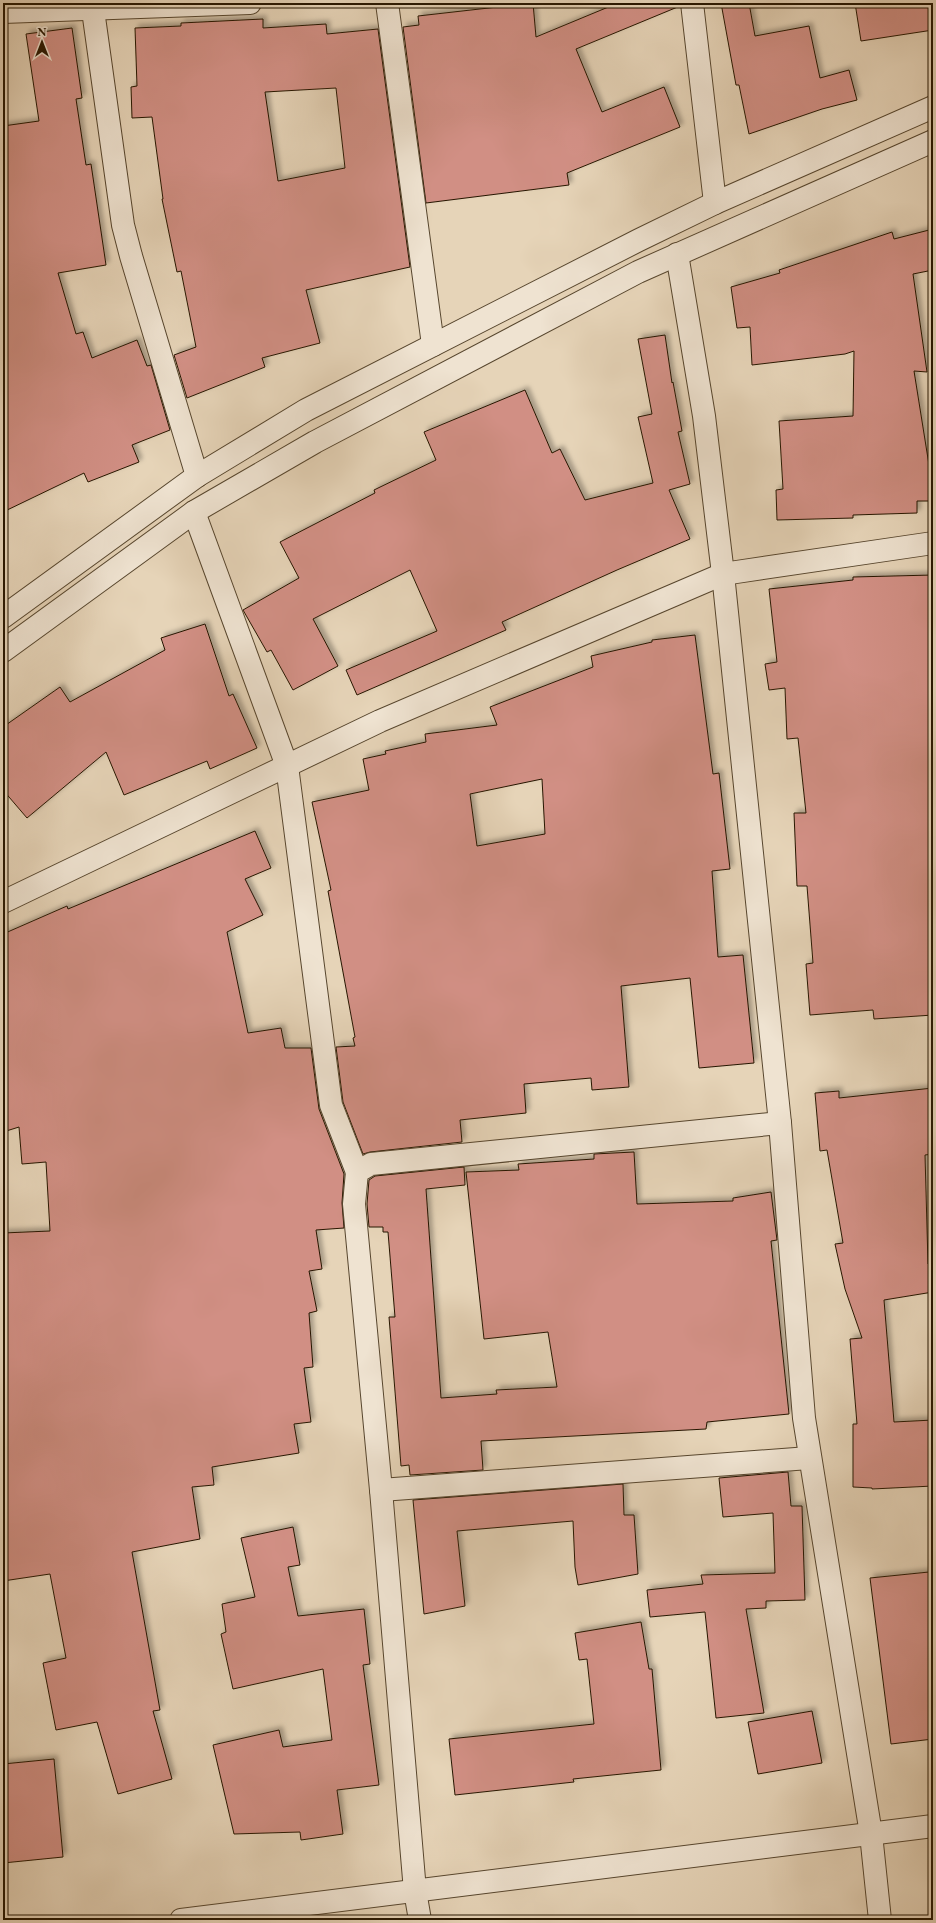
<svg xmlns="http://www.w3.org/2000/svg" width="936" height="1923" viewBox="0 0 936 1923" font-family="'EB Garamond',serif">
<defs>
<filter id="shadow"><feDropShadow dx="3.5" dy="-3.5" stdDeviation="2" flood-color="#0004"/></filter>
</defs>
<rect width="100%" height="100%" fill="#e6d4b8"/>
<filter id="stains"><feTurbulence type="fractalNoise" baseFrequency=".005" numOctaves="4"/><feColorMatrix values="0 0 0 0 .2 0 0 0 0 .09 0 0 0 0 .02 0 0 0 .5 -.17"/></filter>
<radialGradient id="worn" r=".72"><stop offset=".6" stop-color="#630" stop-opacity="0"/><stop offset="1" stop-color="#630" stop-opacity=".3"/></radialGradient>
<!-- building -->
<g fill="#d18f84" stroke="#271600" fill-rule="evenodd" filter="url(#shadow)">
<polygon points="533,3 536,37 618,3 680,3 680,6 576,49 602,112 664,87 680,127 567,173 569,185 426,203 403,27 419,25 418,16"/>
<polygon points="721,3 749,3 755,36 809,26 820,78 849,70 857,100 822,109 749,134 739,85 736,85"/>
<polygon points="855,3 933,3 933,30 861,41"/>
<path d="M 263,19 L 263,28 L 326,24 L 327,34 L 378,29 L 410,267 L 306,290 L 320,343 L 262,358 L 265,367 L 187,398 L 174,355 L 196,347 L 181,271 L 177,272 L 162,199 L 163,199 L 152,117 L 132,118 L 131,87 L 137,86 L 135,28 L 181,26 L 181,23 ZM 336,88 L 345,168 L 278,181 L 265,92 Z"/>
<polygon points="72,28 82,98 76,99 86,165 91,164 106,265 58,273 76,334 83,332 92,358 137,340 147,366 151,365 170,430 132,445 139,462 88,482 84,473 3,512 3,126 39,121 26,34"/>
<polygon points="933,229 933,270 913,274 927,372 914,371 929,465 933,465 933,501 917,501 917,513 853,515 853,518 777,520 776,490 783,489 779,421 853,416 854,351 845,354 752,365 750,327 737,328 731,287 780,273 779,270 892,232 894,239"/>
<polygon points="665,335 672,383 673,382 682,431 678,432 690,484 669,490 690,539 617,570 502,622 506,630 357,695 346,670 437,631 410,570 313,619 338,666 293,690 271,650 267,652 243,610 299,578 280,542 375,493 374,490 436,460 424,432 525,390 552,453 560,449 585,500 653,483 638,417 652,414 638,339"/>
<polygon points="933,575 933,1015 874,1019 873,1010 810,1015 806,964 813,963 807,886 797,886 794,813 806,813 798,738 787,739 785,688 769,690 765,664 777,662 769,589 853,580 853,577"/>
<polygon points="205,624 229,696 233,694 257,748 210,769 207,761 124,795 106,752 27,818 3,790 3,727 60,687 70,702 165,650 161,638"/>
<path d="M 695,635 L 713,774 L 719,773 L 730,869 L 712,871 L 718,957 L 743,955 L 754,1063 L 699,1068 L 690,978 L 621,986 L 629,1087 L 592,1090 L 591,1078 L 524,1084 L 526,1113 L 460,1120 L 462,1142 L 370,1152 L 363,1154 L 343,1102 L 336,1047 L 355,1046 L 353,1038 L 355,1037 L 328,891 L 331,890 L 312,802 L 369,790 L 363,759 L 386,754 L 385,751 L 426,742 L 425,734 L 497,725 L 490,707 L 593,667 L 591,656 L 652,642 L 652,640 ZM 542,779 L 545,834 L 477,846 L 470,794 Z"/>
<polygon points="255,831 271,868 245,879 263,915 227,932 248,1033 281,1028 285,1048 311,1048 319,1109 344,1174 342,1203 344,1228 316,1230 322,1269 309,1271 317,1311 309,1313 313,1367 304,1368 311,1422 294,1424 299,1453 212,1467 214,1485 192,1487 200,1539 132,1552 160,1710 153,1711 172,1779 118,1794 97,1722 56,1730 43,1663 66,1658 50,1574 3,1581 3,1233 50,1231 46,1162 22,1164 19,1127 3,1132 3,934 67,906 68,909"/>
<polygon points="933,1088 933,1154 925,1155 928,1264 933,1262 933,1292 884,1300 894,1422 933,1420 933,1486 872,1489 872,1488 853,1487 853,1424 857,1424 850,1339 862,1338 845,1289 835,1244 843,1243 827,1150 820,1151 815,1093 839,1091 839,1098"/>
<polygon points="634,1152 637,1204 733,1201 733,1198 771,1192 777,1240 771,1241 789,1414 707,1422 706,1429 481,1441 483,1470 410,1475 409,1465 401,1466 389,1317 395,1317 388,1232 383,1232 383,1227 369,1227 367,1204 369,1180 375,1176 464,1167 465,1185 426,1189 441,1398 497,1394 496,1390 557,1387 548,1332 484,1339 466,1172 519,1170 518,1164 594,1159 594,1154"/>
<polygon points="788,1472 791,1506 802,1506 805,1600 766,1601 766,1608 746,1609 764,1713 716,1718 705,1612 650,1617 647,1590 703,1584 701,1575 775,1573 773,1513 723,1517 719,1478"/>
<polygon points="623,1484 624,1515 634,1515 638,1574 578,1585 575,1567 573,1521 457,1531 465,1606 424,1614 413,1500"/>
<polygon points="293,1527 300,1565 288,1567 298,1616 364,1609 370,1664 363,1665 379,1785 337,1790 343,1834 301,1840 300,1832 234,1834 213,1745 279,1730 283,1747 332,1740 323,1669 233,1689 221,1634 226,1632 222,1604 255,1597 241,1538"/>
<polygon points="929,1572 933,1610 933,1739 891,1744 870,1578"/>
<polygon points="641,1622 649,1669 652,1669 661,1770 573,1779 574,1782 455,1795 449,1739 594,1724 587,1659 579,1660 575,1633"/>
<polygon points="812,1711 822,1763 758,1774 748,1722"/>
<polygon points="54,1759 63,1857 3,1863 3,1764"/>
</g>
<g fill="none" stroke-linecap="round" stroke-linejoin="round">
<!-- minor casing -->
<g stroke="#57462e" stroke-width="24">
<g id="minor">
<polyline points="92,3 123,225 131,256 197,476"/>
<polyline points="387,3 433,345"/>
<polyline points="692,3 715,203"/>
<polyline points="3,12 250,3"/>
<polyline points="677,254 704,416 723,574 780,1123 804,1418 871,1834 880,1920"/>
<polyline points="194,512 287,766 331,1105 357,1172"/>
<polyline points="3,902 380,721 723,574 933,543"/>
<polyline points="381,1490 809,1458"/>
<polyline points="181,1920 933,1826"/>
<polyline points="420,1920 415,1891 381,1490 354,1204 357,1172 371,1164 780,1123"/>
</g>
</g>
<!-- tertiary casing -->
<g stroke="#57462e" stroke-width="24">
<g id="tertiary">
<polyline points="3,617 197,476 306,410 639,240 715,203 933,107"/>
<polyline points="3,651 194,512 315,442 638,272 933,141"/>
</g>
</g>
<!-- minor -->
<use href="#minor" stroke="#efe3d1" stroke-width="22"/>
<!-- tertiary -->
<use href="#tertiary" stroke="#efe3d1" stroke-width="22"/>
</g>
<!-- margin -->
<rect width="936" height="1923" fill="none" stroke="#e6d4b8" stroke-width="16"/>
<rect x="4" y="4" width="928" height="1915" fill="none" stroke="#271600" stroke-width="2"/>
<rect x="8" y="8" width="920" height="1907" fill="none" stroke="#271600"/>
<!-- north arrow -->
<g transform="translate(42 42)" stroke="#efe3d1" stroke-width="3" paint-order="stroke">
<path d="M0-3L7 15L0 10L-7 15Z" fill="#271600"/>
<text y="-6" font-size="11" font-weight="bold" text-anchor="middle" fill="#271600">N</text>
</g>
<rect width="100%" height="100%" filter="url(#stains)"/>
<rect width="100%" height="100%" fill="url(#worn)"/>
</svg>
